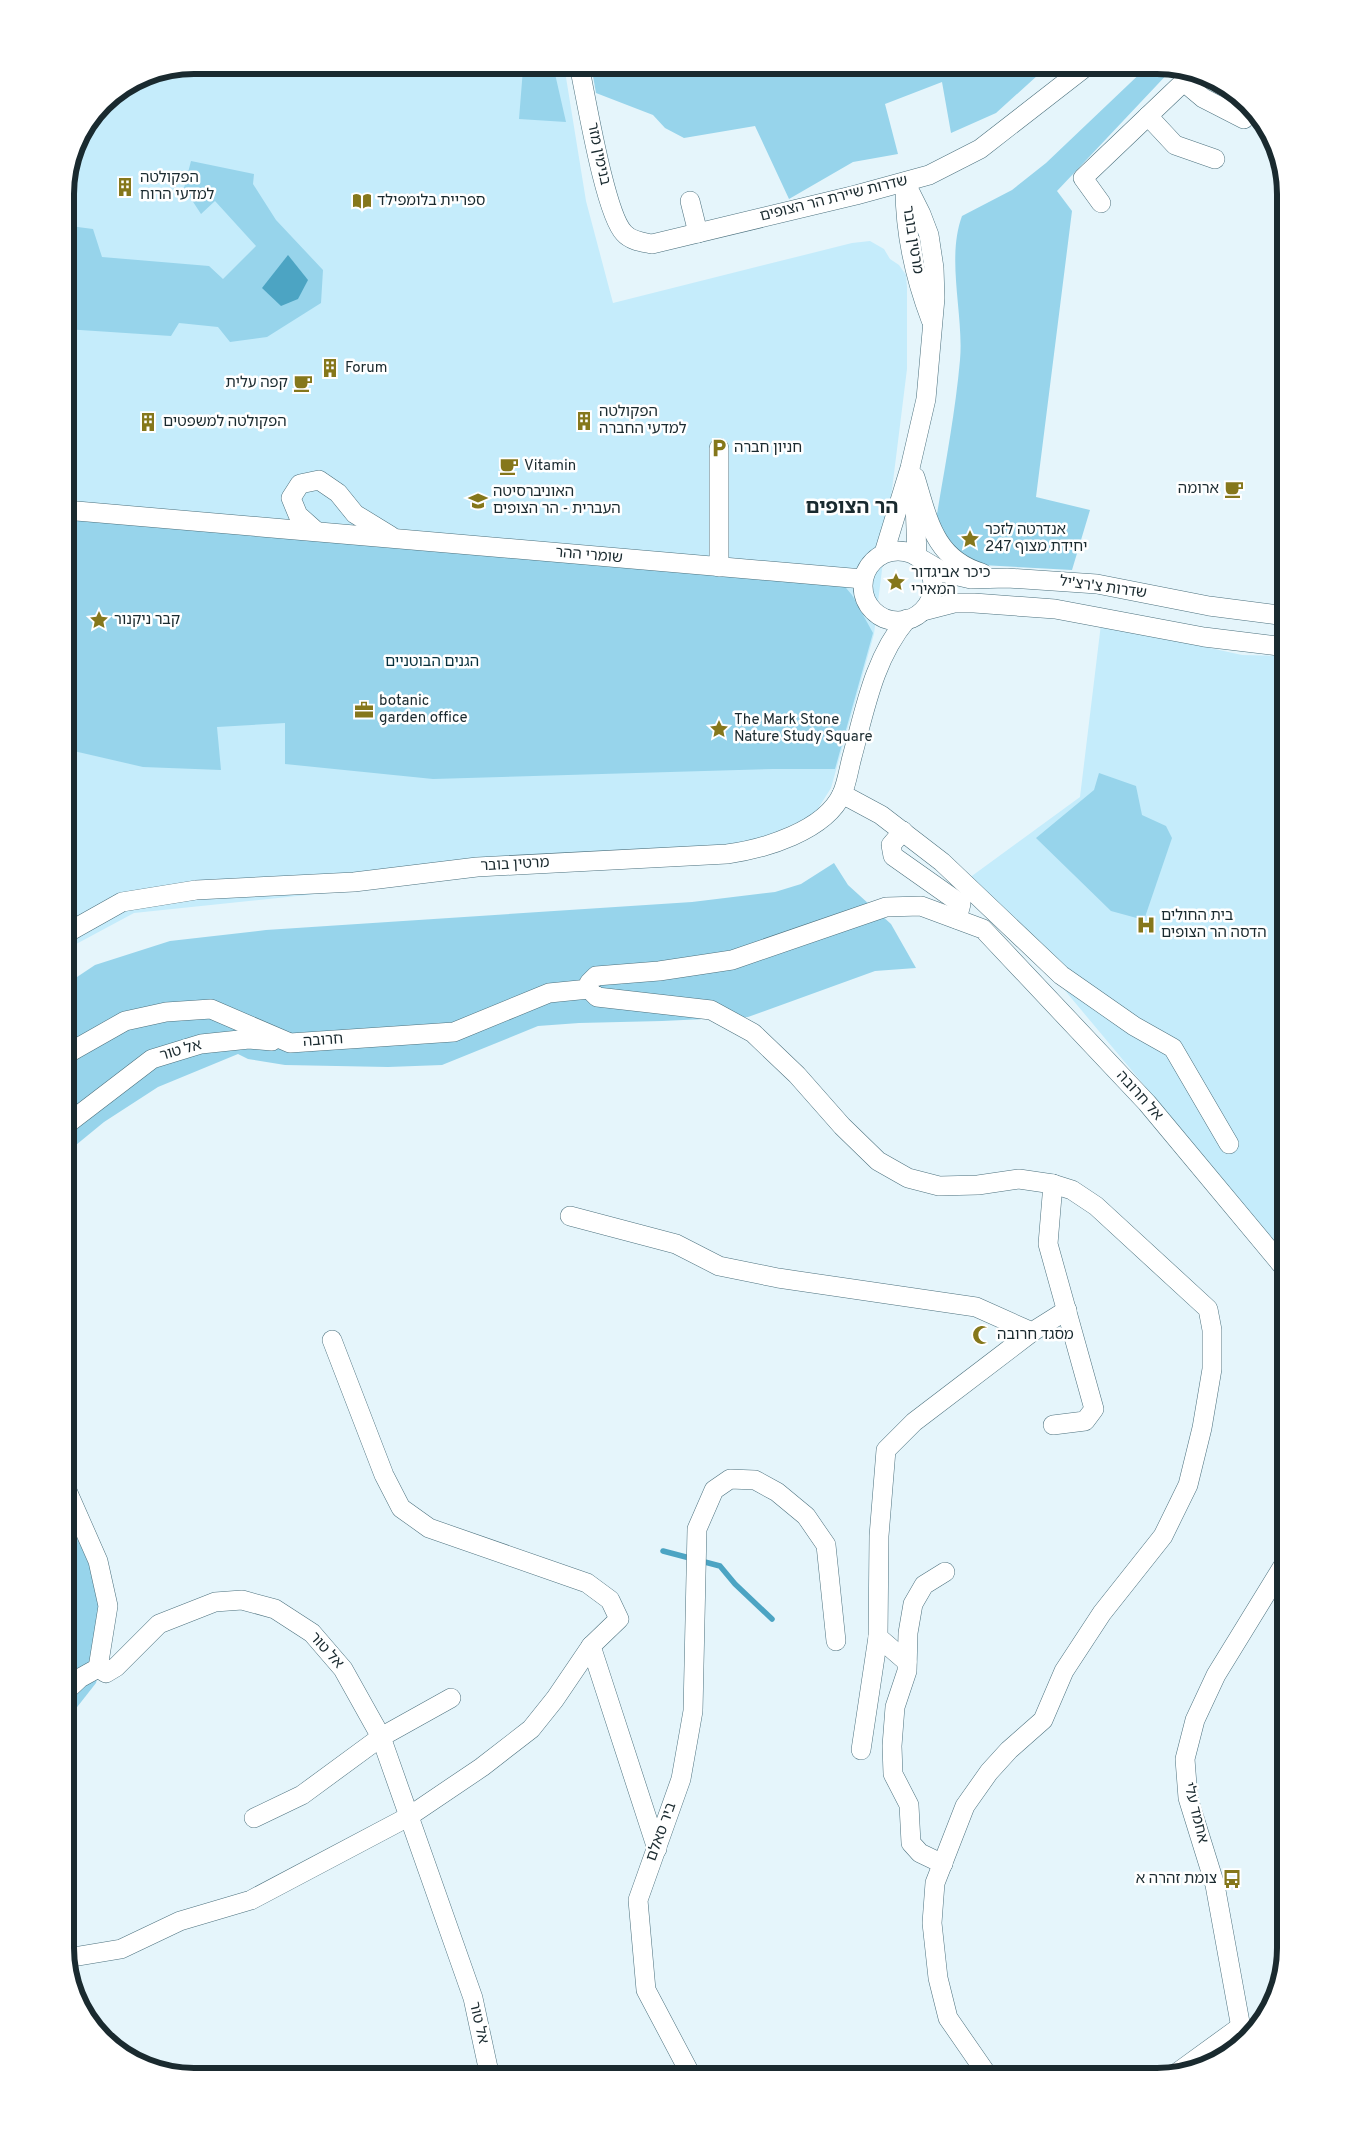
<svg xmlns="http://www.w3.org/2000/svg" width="1351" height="2142" viewBox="0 0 1351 2142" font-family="Overpass,'Noto Sans Hebrew',sans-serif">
<rect width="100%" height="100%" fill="#e5f5fb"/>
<!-- built -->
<g fill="#c5ecfb">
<polygon points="194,65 564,65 586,201 613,303 852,243 870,241 884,249 890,259 899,265 906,275 907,287 907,369 874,634 831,788 814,815 755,841 460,879 134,913 65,950 65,186 75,144 103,103 145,75"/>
<polygon points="1101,624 1242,655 1286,656 1286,1255 1047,969 965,881 1080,797"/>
</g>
<!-- green -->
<g fill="#97d4eb">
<polygon points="519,65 553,65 566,122 519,119 523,69"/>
<polygon points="591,65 1049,65 996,113 951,133 942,82 885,104 898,154 853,162 789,199 755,126 684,138 665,128 653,115 596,93"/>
<path d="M 1149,65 L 1166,65 L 1173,68 L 1057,191 L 1072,211 L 1036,497 L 1090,510 L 1072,570 L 964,564 L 935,526 C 944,471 955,416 960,360 C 964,315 946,259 962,216 L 1012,190 L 1046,163 Z"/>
<polygon points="191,161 254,174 253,184 276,220 323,270 321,303 267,337 230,342 218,327 179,323 171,336 65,329 65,237 70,226 93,229 102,257 209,266 223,279 256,246 215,201 201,214 184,188"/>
<polygon points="65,512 841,582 852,595 873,633 835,769 773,769 433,779 285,764 285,723 217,727 221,770 143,767 65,749"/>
<polygon points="1099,773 1136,786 1142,815 1166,826 1172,838 1144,920 1111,911 1036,838 1094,790"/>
<polygon points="834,863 848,885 891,924 916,968 875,971 748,1017 662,1021 579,1023 538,1026 442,1065 388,1067 285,1065 248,1059 238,1054 158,1087 104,1122 65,1154 65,985 95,965 170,941 266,930 692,902 775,892 801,884"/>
<polygon points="65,1509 100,1590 105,1643 96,1683 74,1711 65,1714"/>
</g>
<!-- water -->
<polygon fill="#4ca4c3" points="288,255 308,280 298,299 281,306 262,288"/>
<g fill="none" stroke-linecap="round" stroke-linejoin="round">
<!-- stream -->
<polyline stroke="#4ca4c3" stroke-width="5.5" points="663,1551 720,1566 735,1584 772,1619"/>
<!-- minor casing -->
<g stroke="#4c717e" stroke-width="20">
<g id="minor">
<path d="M 579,65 C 586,97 605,214 624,233 C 631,241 642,242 652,244 L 856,195 L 929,175 L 980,149 L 1088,65"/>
<polyline points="1184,82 1203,98 1244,119"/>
<polyline points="1148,116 1175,145 1215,159"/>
<path d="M 905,188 C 905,233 915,278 931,320"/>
<polyline points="690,201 698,233"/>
<polyline points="1101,203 1083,178 1192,74"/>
<polyline points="719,448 719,567"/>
<path d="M 915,477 C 928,519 934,559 982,573"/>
<polyline points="915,502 917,556"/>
<polyline points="65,510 863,579"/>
<polyline points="316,531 298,515 291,498 300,484 319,480 338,493 355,514 391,536"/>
<circle cx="898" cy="586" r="35"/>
<polyline points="884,553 910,468 926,399 935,298 934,268 929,235 921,214 905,182"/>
<polyline points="923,560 945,573 971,579 1007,578 1097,584 1209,606 1286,616"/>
<polyline points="923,611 954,603 974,603 1055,609 1204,637 1286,647"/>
<polyline points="842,794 881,815 942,862 1061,975 1134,1026 1173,1048 1229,1144"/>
<polyline points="903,831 891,845 893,856 961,904 957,919"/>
<path d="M 65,934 L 122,902 L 196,890 L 354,882 L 477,867 L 727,854 C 764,849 825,831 842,794 C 847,783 849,768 852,757 C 865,709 874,658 907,619"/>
<polyline points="65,1055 125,1021 166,1012 211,1009 290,1043 454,1032 549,993 589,989"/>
<polyline points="65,1128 71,1121 152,1059 201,1044 249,1039 272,1041"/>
<polyline points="1053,1184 1048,1244 1094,1409 1085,1421 1053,1425"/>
<polyline points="570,1216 676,1244 719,1266 778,1278 976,1307 1032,1332 1067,1310"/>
<polyline points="332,1340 384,1475 401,1508 429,1528 587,1583 610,1600 619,1619 591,1646 657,1849"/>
<polyline points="65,1486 98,1561 108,1606 98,1668 106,1673 116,1667 159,1624 215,1602 242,1600 275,1609 312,1633 343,1669 381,1737 473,1998 490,2077"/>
<polyline points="907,1662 878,1637 879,1536 886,1450 914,1422 1032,1332"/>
<polyline points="65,1692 80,1678 98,1668"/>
<polyline points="861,1750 878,1637"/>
<polyline points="254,1818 302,1795 381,1737 451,1698"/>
<polyline points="943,1864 920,1853 911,1843 909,1805 893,1774 892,1746 895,1707 907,1671 908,1633 913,1604 924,1585 945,1572"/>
<polyline points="67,1958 121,1949 180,1921 251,1900 408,1817 482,1767 531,1729 555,1699 591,1646"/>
<polyline points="1243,2039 1215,1885 1188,1798 1185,1759 1195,1720 1216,1675 1286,1561"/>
<polyline points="1178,2072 1240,2027"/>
<polyline points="692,2077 646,1990 638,1900 681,1779 693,1711 697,1529 714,1490 730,1479 755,1480 777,1492 806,1516 826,1545 836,1641"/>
<polyline points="986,2077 984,2070 948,2018 938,1978 932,1923 935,1883 965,1806 989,1772 1009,1750 1043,1720 1064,1671 1102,1613 1163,1536 1188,1485 1202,1428 1212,1369 1212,1330 1208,1309 1096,1206 1072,1190 1053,1184 1019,1179 978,1185 939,1186 908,1178 878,1161 842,1126 797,1075 753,1033 711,1010 597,997 589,989 589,983 596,976 659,971 732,960 886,907 921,906 983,929 1147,1103 1286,1270"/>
</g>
</g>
<!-- minor -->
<use href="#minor" stroke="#fff" stroke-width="19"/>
</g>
<!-- icons -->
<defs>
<g id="building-bare" transform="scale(1.5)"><path d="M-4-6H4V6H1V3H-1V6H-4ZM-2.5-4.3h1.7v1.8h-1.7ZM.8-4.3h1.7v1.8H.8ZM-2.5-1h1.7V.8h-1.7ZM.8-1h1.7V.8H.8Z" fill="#85771b" stroke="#fff" stroke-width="2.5" paint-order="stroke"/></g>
<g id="library-bare" transform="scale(1.5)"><path d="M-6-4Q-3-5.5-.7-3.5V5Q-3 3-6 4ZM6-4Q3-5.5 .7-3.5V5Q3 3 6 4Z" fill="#85771b" stroke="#fff" stroke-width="2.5" paint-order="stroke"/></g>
<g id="cafe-bare" transform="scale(1.5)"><path d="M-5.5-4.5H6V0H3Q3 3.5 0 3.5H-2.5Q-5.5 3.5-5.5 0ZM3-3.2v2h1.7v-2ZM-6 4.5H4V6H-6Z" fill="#85771b" stroke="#fff" stroke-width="2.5" paint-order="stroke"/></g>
<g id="parking-bare" transform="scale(1.5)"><path d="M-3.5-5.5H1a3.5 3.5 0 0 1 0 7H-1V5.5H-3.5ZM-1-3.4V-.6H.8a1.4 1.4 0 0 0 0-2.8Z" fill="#85771b" stroke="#fff" stroke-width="2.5" paint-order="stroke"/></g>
<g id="university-bare" transform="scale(1.5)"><path d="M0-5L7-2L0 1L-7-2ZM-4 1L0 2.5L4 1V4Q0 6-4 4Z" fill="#85771b" stroke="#fff" stroke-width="2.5" paint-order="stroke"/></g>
<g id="sight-bare" transform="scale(1.5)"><path d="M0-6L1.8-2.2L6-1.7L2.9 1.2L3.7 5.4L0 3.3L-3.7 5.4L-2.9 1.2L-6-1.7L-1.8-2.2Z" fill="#85771b" stroke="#fff" stroke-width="2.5" paint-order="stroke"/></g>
<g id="office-bare" transform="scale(1.5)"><path d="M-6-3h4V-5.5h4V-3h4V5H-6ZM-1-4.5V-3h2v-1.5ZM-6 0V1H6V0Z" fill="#85771b" stroke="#fff" stroke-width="2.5" paint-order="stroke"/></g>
<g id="hospital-bare" transform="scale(1.5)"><path d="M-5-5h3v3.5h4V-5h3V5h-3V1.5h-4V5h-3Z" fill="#85771b" stroke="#fff" stroke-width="2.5" paint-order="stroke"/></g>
<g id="mosque-bare" transform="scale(1.5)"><path d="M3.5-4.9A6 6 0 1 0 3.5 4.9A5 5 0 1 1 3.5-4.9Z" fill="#85771b" stroke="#fff" stroke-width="2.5" paint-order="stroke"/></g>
<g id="bus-bare" transform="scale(1.5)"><path d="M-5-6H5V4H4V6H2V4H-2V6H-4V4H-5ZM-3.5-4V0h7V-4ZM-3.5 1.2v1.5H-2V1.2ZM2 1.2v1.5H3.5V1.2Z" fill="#85771b" stroke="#fff" stroke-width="2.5" paint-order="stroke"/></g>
</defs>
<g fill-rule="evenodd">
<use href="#building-bare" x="125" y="187"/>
<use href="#library-bare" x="362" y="201"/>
<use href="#building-bare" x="330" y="368"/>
<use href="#cafe-bare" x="303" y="383"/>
<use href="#building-bare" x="584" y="421"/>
<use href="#building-bare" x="148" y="422"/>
<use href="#parking-bare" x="719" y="448"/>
<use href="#cafe-bare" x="509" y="466"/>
<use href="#cafe-bare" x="1234" y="489"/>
<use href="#university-bare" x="478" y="501"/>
<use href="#sight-bare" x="970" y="539"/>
<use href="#sight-bare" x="896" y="582"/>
<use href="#sight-bare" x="99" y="620"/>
<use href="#office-bare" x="364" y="710"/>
<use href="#sight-bare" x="719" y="729"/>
<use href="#hospital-bare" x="1146" y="925"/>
<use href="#mosque-bare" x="982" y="1335"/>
<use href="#bus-bare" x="1232" y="1879"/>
</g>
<g text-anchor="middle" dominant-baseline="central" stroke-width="5" stroke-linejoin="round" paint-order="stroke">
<!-- street labels -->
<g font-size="15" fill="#1a2a2f" stroke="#fff">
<text transform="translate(598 154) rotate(78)">בנימין מזר</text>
<text transform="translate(834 199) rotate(-14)">שדרות שיירת הר הצופים</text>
<text transform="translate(912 240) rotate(81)">מרטין בובר</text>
<text transform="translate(589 556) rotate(5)">שומרי ההר</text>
<text transform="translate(1103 588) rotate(8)">שדרות צ'רצ'יל</text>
<text transform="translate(515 865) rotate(-3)">מרטין בובר</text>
<text transform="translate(323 1041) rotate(-4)">חרובה</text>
<text transform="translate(181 1051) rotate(-16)">אל טור</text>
<text transform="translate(1139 1096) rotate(48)">אל חרובה</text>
<text transform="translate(326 1651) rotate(48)">אל טור</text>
<text transform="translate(1195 1813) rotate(76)">אחמד עלי</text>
<text transform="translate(662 1832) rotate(-70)">ביר סאלם</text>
<text transform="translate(478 2023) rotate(77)">אל טור</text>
</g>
<!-- poi labels -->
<g font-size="15" fill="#1a2a2f" stroke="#fff" text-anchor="start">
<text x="140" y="178">הפקולטה<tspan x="140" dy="17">למדעי הרוח</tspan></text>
<text x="377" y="201">ספריית בלומפילד</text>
<text x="345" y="368">Forum</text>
<text x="288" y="383" text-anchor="end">קפה עלית</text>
<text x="599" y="412">הפקולטה<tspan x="599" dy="17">למדעי החברה</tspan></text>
<text x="163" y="422">הפקולטה למשפטים</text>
<text x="734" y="448">חניון חברה</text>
<text x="524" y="466">Vitamin</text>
<text x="1219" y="489" text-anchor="end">ארומה</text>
<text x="493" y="492">האוניברסיטה<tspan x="493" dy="17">העברית - הר הצופים</tspan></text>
<text x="985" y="530">אנדרטה לזכר<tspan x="985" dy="17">יחידת מצוף 247</tspan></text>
<text x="911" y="573">כיכר אביגדור<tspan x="911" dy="17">המאירי</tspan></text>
<text x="114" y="620">קבר ניקנור</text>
<text x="379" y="701">botanic<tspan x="379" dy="17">garden office</tspan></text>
<text x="734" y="720">The Mark Stone<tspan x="734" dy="17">Nature Study Square</tspan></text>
<text x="1161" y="916">בית החולים<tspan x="1161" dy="17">הדסה הר הצופים</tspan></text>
<text x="997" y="1335">מסגד חרובה</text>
<text x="1217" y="1879" text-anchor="end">צומת זהרה א</text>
</g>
<!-- park labels -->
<g font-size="15" fill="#05303d" stroke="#fff">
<text x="432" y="662">הגנים הבוטניים</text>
</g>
<!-- district labels -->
<g font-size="20" font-weight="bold" fill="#1a2a2f" stroke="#fff">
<text x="852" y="508">הר הצופים</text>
</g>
</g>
<!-- crop -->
<path d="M0 0H1351V2142H0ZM194 74H1157A120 120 0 0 1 1277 194V1948A120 120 0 0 1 1157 2068H194A120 120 0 0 1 74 1948V194A120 120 0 0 1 194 74Z" fill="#fff" fill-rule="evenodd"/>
<path fill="none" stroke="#1a2a2f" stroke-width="6" d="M194 74H1157A120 120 0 0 1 1277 194V1948A120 120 0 0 1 1157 2068H194A120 120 0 0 1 74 1948V194A120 120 0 0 1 194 74Z"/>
</svg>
